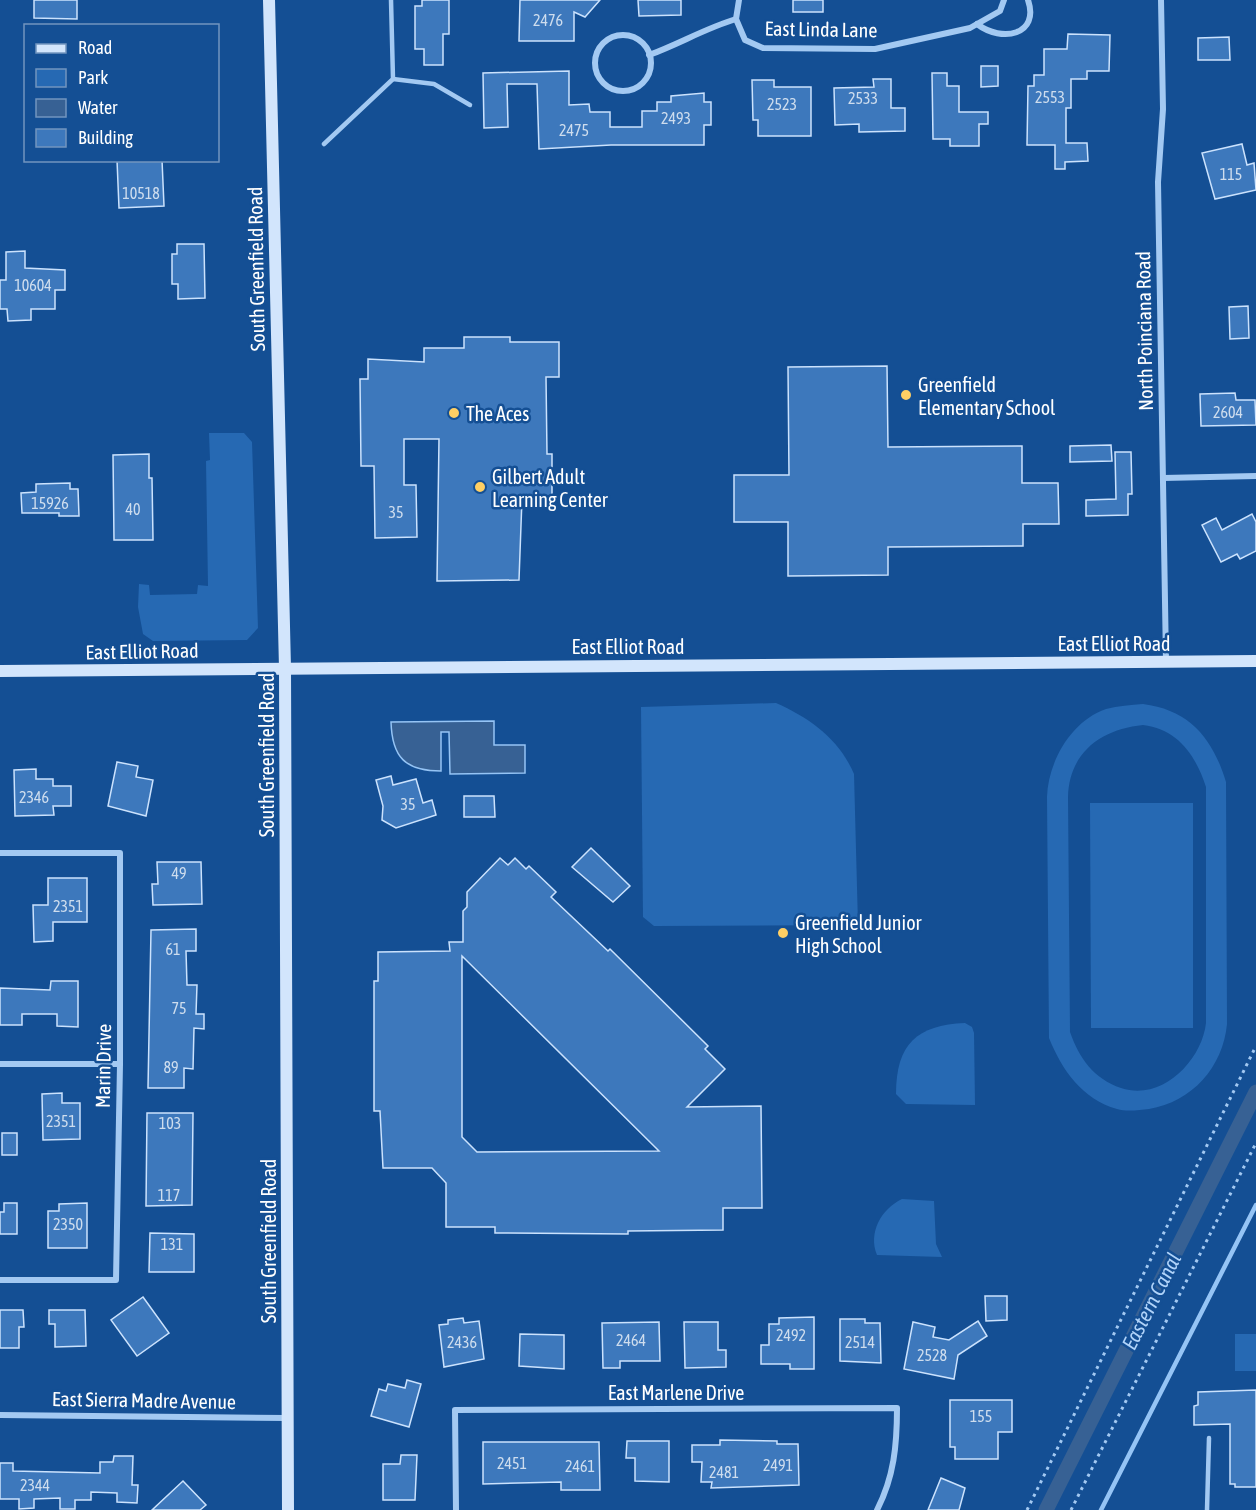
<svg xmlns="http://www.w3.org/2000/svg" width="1256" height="1510" viewBox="0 0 1256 1510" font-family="'Asap Condensed',sans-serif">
<rect width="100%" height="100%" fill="#144f94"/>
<!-- green -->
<g fill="#2669b3" fill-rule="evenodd">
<polygon points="209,433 244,433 252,442 258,628 247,640 153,641 143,634 138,607 139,584 149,585 150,595 197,594 198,585 208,586 206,461 210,460"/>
<path d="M 776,703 C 810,718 839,739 854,774 L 858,925 L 654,926 L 643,917 L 641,707 Z"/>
<path d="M 1143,704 C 1190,710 1213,739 1226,782 L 1227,1024 C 1223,1067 1192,1102 1149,1109 C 1139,1110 1127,1112 1117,1109 C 1082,1099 1062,1070 1049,1038 L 1047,797 C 1048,762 1071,721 1106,709 C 1118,706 1131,705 1143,704 ZM 1143,725 C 1178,729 1196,756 1206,787 L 1206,1023 C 1202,1060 1162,1102 1121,1088 C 1094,1079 1079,1058 1070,1032 L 1068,797 C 1069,752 1102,729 1143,725 Z"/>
<polygon points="1090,803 1193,803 1193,1028 1091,1028"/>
<path d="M 965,1023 L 972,1027 L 974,1033 L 975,1105 L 906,1104 L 896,1094 C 896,1044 917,1025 965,1023 Z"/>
<path d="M 902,1199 L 934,1201 L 936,1244 L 942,1257 L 877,1255 C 868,1233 881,1209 902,1199 Z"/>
<rect x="1235" y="1334" width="21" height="37"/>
</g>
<!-- water -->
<path fill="#376194" stroke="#95c4f5" stroke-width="1.5" d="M 494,721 L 494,745 L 525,745 L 525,773 L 450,774 L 449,732 L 441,732 L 441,771 C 405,771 392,757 391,722 Z"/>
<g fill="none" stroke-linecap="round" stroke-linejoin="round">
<!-- stream -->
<polyline stroke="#95c4f5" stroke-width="4.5" points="1101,1510 1256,1205"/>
<!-- canal -->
<polyline stroke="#376194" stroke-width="15" points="1046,1510 1256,1092"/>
</g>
<!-- building -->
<g fill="#3d78bc" stroke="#cbe2fd" stroke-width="1.5" fill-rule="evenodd">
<polygon points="34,0 77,0 77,19 34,18"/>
<polygon points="422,0 449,0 449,34 443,34 443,65 424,65 424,49 415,49 415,6 422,6"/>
<polygon points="520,0 600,0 585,17 574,12 574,41 519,41"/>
<polygon points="638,0 681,0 681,15 639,16"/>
<rect x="793" y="0" width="30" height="12"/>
<polygon points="1068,34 1110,35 1109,71 1087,71 1087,79 1071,79 1071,108 1066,108 1066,143 1087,143 1088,161 1065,162 1065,169 1055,169 1055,145 1027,145 1028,86 1034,86 1034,75 1044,75 1044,49 1067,49"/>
<polygon points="1229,37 1230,60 1198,60 1198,38"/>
<polygon points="981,66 998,66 998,86 981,87"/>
<polygon points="569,71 569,105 589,104 590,112 610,112 610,127 642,127 642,111 657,111 657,102 671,102 671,96 704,93 704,102 711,102 711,125 704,125 704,145 611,145 539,149 537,84 507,84 508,127 484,128 483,73"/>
<polygon points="932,73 947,73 947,86 959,86 959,112 988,112 988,124 979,124 979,146 950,146 950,139 933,139"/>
<polygon points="873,79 891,79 891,108 905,108 905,131 859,132 859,124 835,125 834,88 874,87"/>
<polygon points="752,80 774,80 774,87 811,87 811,136 758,136 758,120 753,120"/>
<polygon points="1242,144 1247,165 1254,163 1256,190 1215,199 1202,153"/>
<polygon points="117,160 162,160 164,206 119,208"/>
<polygon points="177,244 204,244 205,298 178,299 178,284 172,284 172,254 177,254"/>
<polygon points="25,251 25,268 65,270 65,290 55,290 55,309 31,309 31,320 8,321 7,309 0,309 0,280 6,280 6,252"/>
<polygon points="1248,306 1249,338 1230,339 1229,307"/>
<polygon points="464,337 510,337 510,342 559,342 559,377 546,377 547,454 552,454 552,498 522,498 519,580 437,581 439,439 404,439 404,485 416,485 417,537 375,538 374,466 361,466 360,379 368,379 368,359 424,362 424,348 464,348"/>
<polygon points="887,366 888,447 1022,446 1022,483 1058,483 1059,524 1023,524 1023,546 888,547 888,575 788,576 788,522 734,522 734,475 789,475 788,367"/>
<polygon points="1235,393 1236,400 1255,400 1256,425 1201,426 1200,394"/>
<polygon points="1111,445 1112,461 1070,462 1070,446"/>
<polygon points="1115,452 1131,452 1132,494 1128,494 1128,515 1086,516 1086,500 1116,499"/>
<polygon points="149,454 149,478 152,478 153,540 114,540 113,455"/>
<polygon points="70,483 70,489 78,489 79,516 59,516 59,513 22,513 21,493 36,492 36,484"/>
<polygon points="1252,514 1256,522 1256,551 1240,559 1237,554 1221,562 1202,525 1216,518 1222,530"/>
<polygon points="117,762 138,766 136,777 153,780 146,816 108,806"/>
<polygon points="36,769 36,779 53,779 53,786 71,786 71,806 53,806 54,815 15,816 14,770"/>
<polygon points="391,776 393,785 416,779 423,803 432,800 436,815 396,828 382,820 383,806 376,780"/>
<polygon points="464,796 494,796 495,817 464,817"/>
<polygon points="591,848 630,886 613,902 572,867"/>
<path d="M 500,858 L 508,865 L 515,858 L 526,869 L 529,866 L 556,892 L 551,897 L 608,951 L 610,949 L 708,1046 L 705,1049 L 725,1069 L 687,1107 L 761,1106 L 762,1208 L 723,1208 L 723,1230 L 628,1231 L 628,1234 L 495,1233 L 495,1227 L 446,1227 L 446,1183 L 432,1168 L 383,1168 L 380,1111 L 374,1111 L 374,981 L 378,981 L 378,952 L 450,951 L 449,942 L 463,942 L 463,911 L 467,907 L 467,892 ZM 462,956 L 659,1151 L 477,1152 L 462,1137 Z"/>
<polygon points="157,862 201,862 202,904 153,905 152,884 158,884"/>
<polygon points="48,878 87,878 87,922 53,922 53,941 34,942 33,905 48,905"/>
<polygon points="196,929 196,951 186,951 187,985 197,985 196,1014 204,1014 204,1029 194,1028 193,1069 184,1068 184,1088 148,1088 151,930"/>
<polygon points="51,981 78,981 78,1027 57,1026 57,1014 22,1014 22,1025 0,1025 0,988 50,990"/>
<polygon points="62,1093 62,1103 80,1103 80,1139 43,1140 42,1094"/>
<polygon points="147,1113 193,1113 192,1205 146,1206"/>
<rect x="2" y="1133" width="15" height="22"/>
<polygon points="4,1203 17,1203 17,1234 0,1234 0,1212 4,1212"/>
<polygon points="87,1203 87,1248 48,1248 48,1211 59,1211 59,1204"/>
<polygon points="150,1233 194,1234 194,1272 149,1272"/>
<polygon points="985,1296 1007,1296 1007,1320 986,1321"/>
<polygon points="143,1297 169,1333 137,1356 111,1320"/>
<polygon points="0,1310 23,1310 24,1327 19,1327 19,1348 0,1348"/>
<polygon points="49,1310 85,1310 86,1346 55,1347 55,1324 49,1324"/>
<polygon points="814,1317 814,1369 790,1369 790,1364 761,1364 761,1345 769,1345 769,1324 779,1324 779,1318"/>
<polygon points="463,1318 464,1323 479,1321 484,1359 444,1367 439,1325 448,1324 448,1320"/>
<polygon points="840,1319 865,1319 865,1323 880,1323 881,1363 840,1361"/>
<polygon points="978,1321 987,1336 958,1355 954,1379 904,1369 913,1322 935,1327 933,1337 949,1340"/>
<polygon points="659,1322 660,1361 620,1361 620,1368 603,1368 602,1323"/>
<polygon points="684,1322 718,1322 718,1350 726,1350 726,1367 685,1368"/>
<polygon points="520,1334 564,1335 564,1369 519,1366"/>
<polygon points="407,1380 421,1384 409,1427 371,1416 379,1389 386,1391 388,1384 405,1388"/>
<polygon points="1256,1390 1256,1487 1235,1487 1235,1484 1230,1484 1230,1424 1194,1425 1194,1406 1198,1405 1198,1392"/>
<polygon points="950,1400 1012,1400 1012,1432 998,1432 998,1459 955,1459 955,1447 950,1447"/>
<polygon points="720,1440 777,1441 777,1444 798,1444 799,1485 711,1488 712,1482 701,1482 702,1462 692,1462 692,1445 720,1445"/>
<polygon points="627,1441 669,1441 669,1482 635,1481 635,1458 626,1458"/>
<polygon points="483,1442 599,1442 600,1490 561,1490 561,1482 483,1484"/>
<polygon points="401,1455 417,1455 415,1500 383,1500 383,1464 400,1464"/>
<polygon points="114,1456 133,1456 132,1485 138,1485 137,1503 117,1502 117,1493 91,1492 91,1500 75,1500 75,1509 60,1509 60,1498 34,1499 34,1508 19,1509 19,1499 0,1499 0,1463 13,1463 13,1471 100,1473 100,1462 113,1462"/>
<polygon points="941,1478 965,1488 959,1510 928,1510"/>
<polygon points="183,1481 206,1505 200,1510 152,1510"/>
</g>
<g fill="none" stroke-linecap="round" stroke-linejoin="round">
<!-- path -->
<g stroke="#a3c9f2" stroke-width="3" stroke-dasharray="3 4.5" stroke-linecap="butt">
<polyline points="1027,1510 1256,1046"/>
<polyline points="1071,1510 1256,1143"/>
</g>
<!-- lane -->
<g stroke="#a3c9f2" stroke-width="4.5">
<polyline points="393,79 434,84 470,105"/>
<polyline points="324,144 393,79 391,0"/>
<polyline points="1207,1510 1209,1438"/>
</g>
<!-- street -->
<g stroke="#a3c9f2" stroke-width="6">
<polyline points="739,0 736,19 745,40 763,48 875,49 970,28 1000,11 1004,0"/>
<polyline points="1161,0 1163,109 1158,182 1166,661"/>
<path d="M 977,24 C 1002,43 1040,35 1028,0"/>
<circle cx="623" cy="63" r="28"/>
<path d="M 649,55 C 679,44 706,28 736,19"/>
<polyline points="1163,478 1256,476"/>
<polyline points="0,853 120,853 120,1064 116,1280 0,1280"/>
<polyline points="0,1064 120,1064"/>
<polyline points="0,1415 287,1418"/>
<path d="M 456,1510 L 455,1410 L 897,1408 C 897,1445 894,1477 877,1510"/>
</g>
<!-- secondary -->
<g stroke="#d2e5fc" stroke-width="12">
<polyline points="269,0 285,668 288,1510"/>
<polyline points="0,671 1256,661"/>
</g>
</g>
<!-- markers -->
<g fill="#ffcf64" stroke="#144f94" stroke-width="2">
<circle cx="906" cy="395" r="6"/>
<circle cx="454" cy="413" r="6"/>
<circle cx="480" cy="487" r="6"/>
<circle cx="783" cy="933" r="6"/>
</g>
<g text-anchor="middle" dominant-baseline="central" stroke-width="5" stroke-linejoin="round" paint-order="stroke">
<!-- number labels -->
<g font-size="16" fill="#ceddee">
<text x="548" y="20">2476</text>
<text x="1050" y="97">2553</text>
<text x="863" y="98">2533</text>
<text x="782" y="104">2523</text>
<text x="676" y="118">2493</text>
<text x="574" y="130">2475</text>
<text x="1231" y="174">115</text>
<text x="141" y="193">10518</text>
<text x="33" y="285">10604</text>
<text x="1228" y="412">2604</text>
<text x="50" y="503">15926</text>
<text x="133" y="509">40</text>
<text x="396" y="512">35</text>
<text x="34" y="797">2346</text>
<text x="408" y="804">35</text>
<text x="179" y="873">49</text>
<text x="68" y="906">2351</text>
<text x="173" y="949">61</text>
<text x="179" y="1008">75</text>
<text x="171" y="1067">89</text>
<text x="61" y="1121">2351</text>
<text x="170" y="1123">103</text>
<text x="169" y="1195">117</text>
<text x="68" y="1224">2350</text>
<text x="172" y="1244">131</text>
<text x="791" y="1335">2492</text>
<text x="631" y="1340">2464</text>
<text x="462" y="1342">2436</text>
<text x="860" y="1342">2514</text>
<text x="932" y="1355">2528</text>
<text x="981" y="1416">155</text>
<text x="512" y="1463">2451</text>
<text x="778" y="1465">2491</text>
<text x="580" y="1466">2461</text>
<text x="724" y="1472">2481</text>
<text x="35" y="1485">2344</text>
</g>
<!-- street labels -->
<g font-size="20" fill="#fff" stroke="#144f94">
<text transform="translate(821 29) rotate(1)">East Linda Lane</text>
<text transform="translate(256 269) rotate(-91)">South Greenfield Road</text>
<text transform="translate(1144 331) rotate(-91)">North Poinciana Road</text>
<text x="1114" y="643">East Elliot Road</text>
<text x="628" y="646">East Elliot Road</text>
<text transform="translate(142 651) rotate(-1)">East Elliot Road</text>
<text transform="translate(266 755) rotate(-90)">South Greenfield Road</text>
<text transform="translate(103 1066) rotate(-89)">Marin Drive</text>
<text transform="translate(268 1241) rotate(-90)">South Greenfield Road</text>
<text x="676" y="1392">East Marlene Drive</text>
<text transform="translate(144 1400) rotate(1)">East Sierra Madre Avenue</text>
</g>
<!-- poi labels -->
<g font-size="20" fill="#fff" stroke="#144f94" text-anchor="start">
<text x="918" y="384">Greenfield<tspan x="918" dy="23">Elementary School</tspan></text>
<text x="466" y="413">The Aces</text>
<text x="492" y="476">Gilbert Adult<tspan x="492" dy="23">Learning Center</tspan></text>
<text x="795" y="922">Greenfield Junior<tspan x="795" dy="23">High School</tspan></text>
</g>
<!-- water labels -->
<g font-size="21" font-style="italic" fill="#b0d3f9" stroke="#144f94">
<text transform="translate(1151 1301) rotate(-63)">Eastern Canal</text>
</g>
</g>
<!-- legend -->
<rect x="24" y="24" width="195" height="138" fill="#144f94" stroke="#7295bf" stroke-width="1.5"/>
<rect x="36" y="44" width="30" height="9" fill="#d2e5fc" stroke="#7295bf" stroke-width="1.5"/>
<text x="78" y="54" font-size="18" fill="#ffffff">Road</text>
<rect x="36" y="69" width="30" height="18" fill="#2669b3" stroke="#7295bf" stroke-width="1.5"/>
<text x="78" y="84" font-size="18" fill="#ffffff">Park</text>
<rect x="36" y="99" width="30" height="18" fill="#376194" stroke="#7295bf" stroke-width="1.5"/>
<text x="78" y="114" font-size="18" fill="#ffffff">Water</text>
<rect x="36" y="129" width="30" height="18" fill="#3d78bc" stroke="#7295bf" stroke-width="1.5"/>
<text x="78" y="144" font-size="18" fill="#ffffff">Building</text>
</svg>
